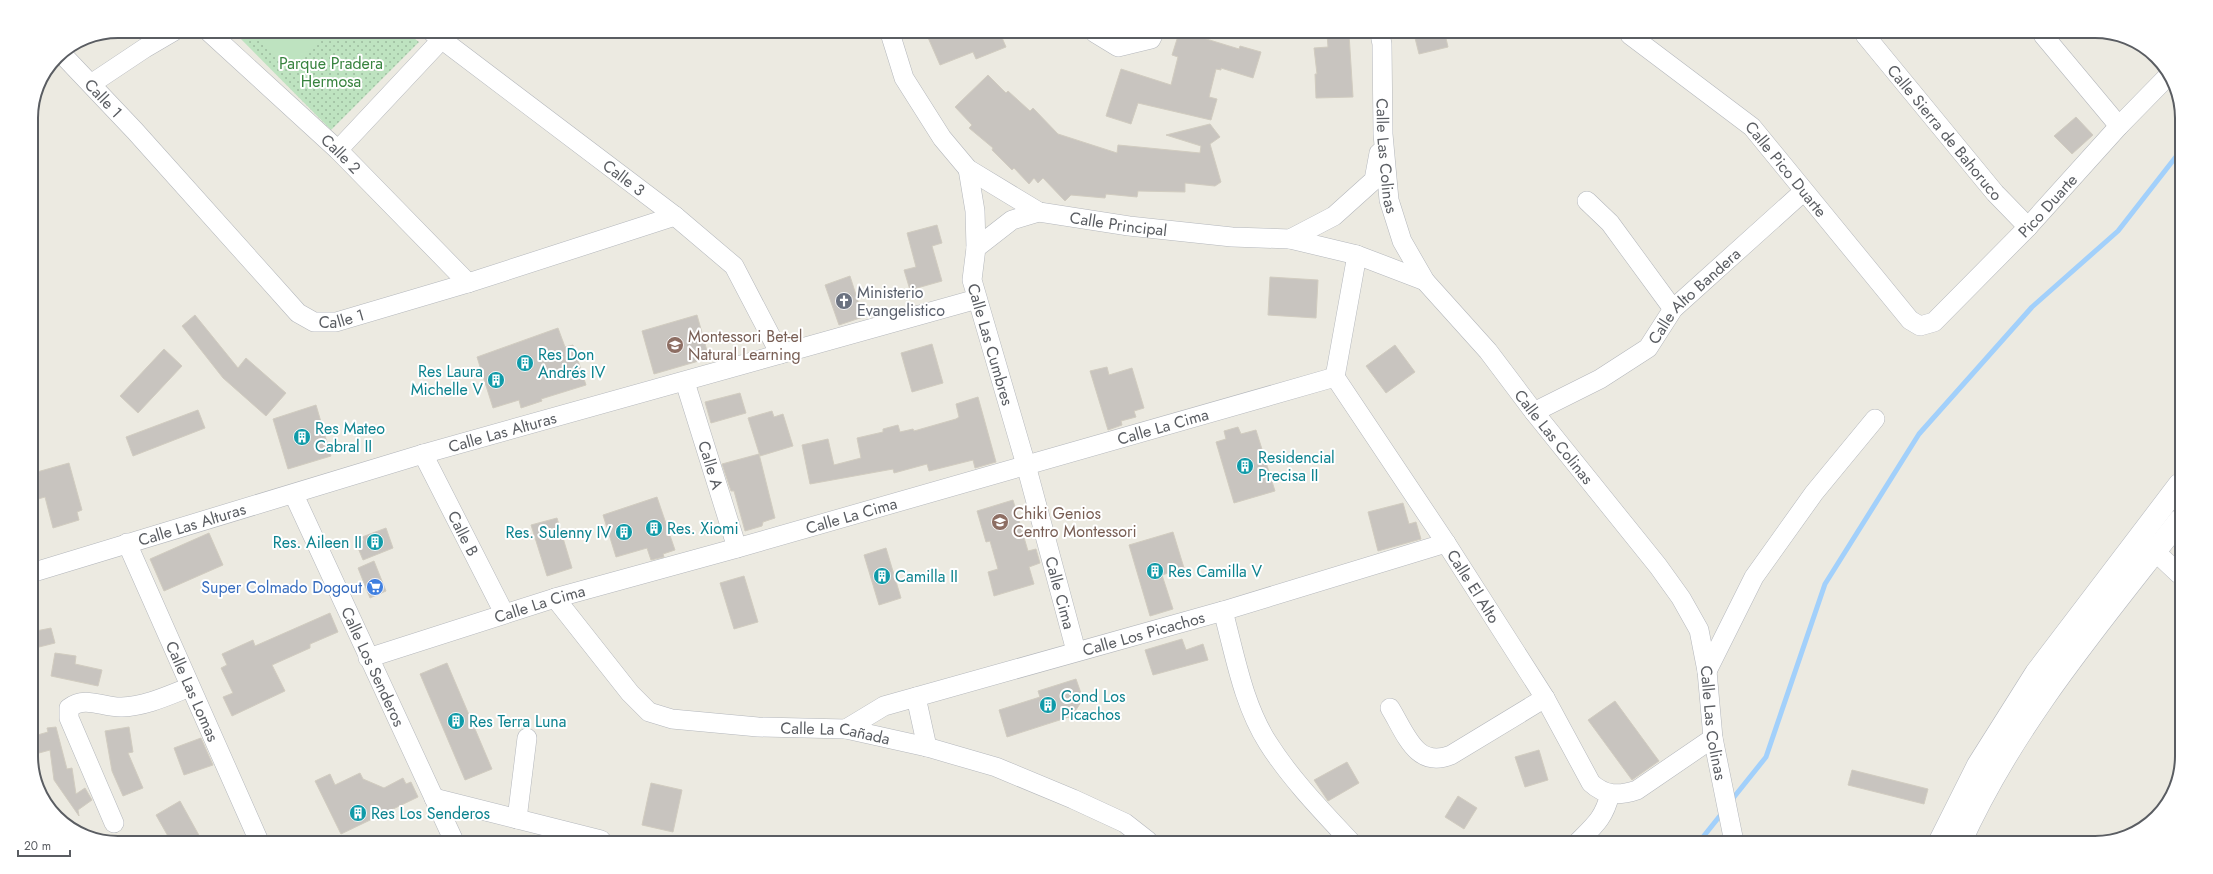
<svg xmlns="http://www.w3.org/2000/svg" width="2213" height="874" viewBox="0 0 2213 874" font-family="Jost,sans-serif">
<defs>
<pattern id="park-dots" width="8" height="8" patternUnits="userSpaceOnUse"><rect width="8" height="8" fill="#bee3c0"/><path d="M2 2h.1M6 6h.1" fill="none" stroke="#9dbb9f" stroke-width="1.8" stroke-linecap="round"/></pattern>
</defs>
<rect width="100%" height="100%" fill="#eceae1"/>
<!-- park -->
<polygon fill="url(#park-dots)" points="233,31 406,32 419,42 331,130"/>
<!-- pitch -->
<polygon fill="#bee3c0" points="262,31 327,31 289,71 256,38"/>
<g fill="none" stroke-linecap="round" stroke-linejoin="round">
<!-- stream -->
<g stroke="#a2d0fb" stroke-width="5">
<polyline points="1730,802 1766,757 1825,584 1919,434 2032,307 2118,231 2182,149"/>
<polyline points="1699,842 1723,812"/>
</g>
</g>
<!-- building -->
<g fill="#c8c4bf" stroke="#d1ccc0">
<polygon points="926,33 1000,33 1006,47 976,59 973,52 940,65"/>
<polygon points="1179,33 1190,34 1239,49 1240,46 1261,52 1253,78 1221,68 1221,70 1216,69 1209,97 1217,99 1211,120 1138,103 1131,124 1106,116 1121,69 1171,85 1178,57 1172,55"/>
<polygon points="1327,34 1349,34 1353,97 1316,98 1315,74 1317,74 1314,48 1328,47"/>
<polygon points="1414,34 1445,34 1448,47 1419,54"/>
<polygon points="988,75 1006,93 1008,91 1030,111 1033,108 1058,134 1117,153 1118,145 1200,153 1201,146 1166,135 1210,124 1220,137 1210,144 1221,182 1215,186 1185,183 1185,192 1138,191 1137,197 1106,194 1105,198 1071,195 1065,201 1043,178 1038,183 1034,178 1029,184 1014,168 1012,170 992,150 993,148 969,128 972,125 955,107"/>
<polygon points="2076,117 2093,135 2072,154 2054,136"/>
<polygon points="937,225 942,243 932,246 942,281 910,290 904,270 916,267 907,233"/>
<polygon points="850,276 863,317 839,325 825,285"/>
<polygon points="1270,277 1318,280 1316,318 1268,315"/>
<polygon points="195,315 238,368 246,358 286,393 266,416 223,378 182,326"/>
<polygon points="697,315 709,358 654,374 642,331"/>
<polygon points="558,328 565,347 573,345 586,385 541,399 542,401 521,408 519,400 493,408 477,357"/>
<polygon points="932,344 943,383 912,392 901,353"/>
<polygon points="1395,345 1415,372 1386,393 1366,366"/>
<polygon points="164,349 182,366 138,413 120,396"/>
<polygon points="1107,367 1109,375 1132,368 1144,408 1134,411 1136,417 1121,421 1122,425 1108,430 1090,371"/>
<polygon points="740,393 746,413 711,423 705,402"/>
<polygon points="978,397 996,462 975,468 973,460 929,471 927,464 894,473 893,469 810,484 802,445 828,439 834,465 861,458 857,438 883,432 883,429 898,425 900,432 913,429 914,431 956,419 959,417 956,404"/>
<polygon points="316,405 331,456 288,469 273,419"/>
<polygon points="198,410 205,428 133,456 126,437"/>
<polygon points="772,411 774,417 783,414 793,446 760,456 748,418"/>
<polygon points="1238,427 1241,434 1256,430 1275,491 1234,503 1216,442 1226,439 1224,431"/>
<polygon points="759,454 775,518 763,522 762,526 745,531 734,491 731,491 722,464"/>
<polygon points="69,463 82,510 77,512 79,520 53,528 45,497 31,501 31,478 39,476 37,472"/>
<polygon points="657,497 675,550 663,554 664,557 651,560 647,548 616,557 603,515"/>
<polygon points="1013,500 1028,551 1036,549 1040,563 1029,567 1034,584 994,596 988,572 998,569 990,541 986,542 977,511"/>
<polygon points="1403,503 1409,524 1416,522 1421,539 1378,551 1368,512"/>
<polygon points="557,518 572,568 547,576 531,525"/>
<polygon points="386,528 393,548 363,560 356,543 364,540 362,537"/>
<polygon points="1173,532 1184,568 1162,575 1173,609 1150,616 1129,545"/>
<polygon points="209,533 223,565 164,591 150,559"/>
<polygon points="886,548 901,598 879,605 864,555"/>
<polygon points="374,561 386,591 370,598 358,568"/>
<polygon points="744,576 758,622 734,629 720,583"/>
<polygon points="330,613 338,632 310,644 310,648 272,665 285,691 232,716 223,697 233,693 221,668 227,665 222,654 253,640 255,646"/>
<polygon points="51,628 55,643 31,649 31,632"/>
<polygon points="1182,639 1186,650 1203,644 1208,660 1153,675 1145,650"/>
<polygon points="55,653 76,656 75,664 102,670 98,686 51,676"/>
<polygon points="447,663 492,769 465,780 420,674"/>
<polygon points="1076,679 1083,699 1072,716 1007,737 999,710 1040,697 1038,691"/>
<polygon points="1615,701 1659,761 1632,780 1588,720"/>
<polygon points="56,727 67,769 72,768 76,794 85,788 92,800 78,810 79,816 54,780 50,750 39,753 34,736 48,732 47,728"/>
<polygon points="129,727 133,752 128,753 143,788 123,796 112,771 105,731"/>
<polygon points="201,738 213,765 184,775 174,748"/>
<polygon points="1539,750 1548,780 1525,787 1515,757"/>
<polygon points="1347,762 1359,783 1328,801 1314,780"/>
<polygon points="1852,770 1928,789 1924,804 1848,785"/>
<polygon points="360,773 363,779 384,788 403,778 406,784 411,782 418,797 341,834 315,781 330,774 335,785"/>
<polygon points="651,783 682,790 673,832 642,825"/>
<polygon points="1458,796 1477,808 1464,829 1445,817"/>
<polygon points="180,801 201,839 169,838 156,815"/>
</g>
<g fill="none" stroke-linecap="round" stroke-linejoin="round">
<!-- minor casing -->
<g stroke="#b4b7bc" stroke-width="20">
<g id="minor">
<path id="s1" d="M 208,31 L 338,150 L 468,283"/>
<path id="s2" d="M 432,32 L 675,216 L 734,266 L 780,354"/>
<path id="s3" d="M 890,33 L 904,78 L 942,138 L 968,169 L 1039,212 L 1129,226 L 1232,237 L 1290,239 L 1334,216 L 1374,180 L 1379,153"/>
<polyline points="1095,33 1118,47 1151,39 1154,33"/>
<path id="s4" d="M 1380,34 L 1382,44 L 1383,134 L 1389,200 L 1402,241 L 1425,281 L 1488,351 L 1534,412 L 1658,566 L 1681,598 L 1699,630 L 1707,671 L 1713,738 L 1734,842"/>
<path id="s5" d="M 1630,35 L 1752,127 L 1910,320 L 1920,326 L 1934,322 L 2028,227 L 2119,126 L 2168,76"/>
<path id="s6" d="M 1865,35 L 1995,193 L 2028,227"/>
<polyline points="2043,35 2119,126"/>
<path id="s7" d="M 61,53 L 135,131 L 298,313 L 314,322 L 336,322 L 468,283 L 675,216"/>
<polyline points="91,84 145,48 174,31"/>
<polyline points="338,150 442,39"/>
<polyline points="968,169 975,211 976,248"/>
<polyline points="1587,201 1610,223 1673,309"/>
<path id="s8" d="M 1039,212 L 1012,220 L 976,248 L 972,280 L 1026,465 L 1076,651"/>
<polyline points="1290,239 1357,255 1425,281"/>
<path id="s9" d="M 1335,377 L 1446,543 L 1545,698 L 1591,783 C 1605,796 1619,796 1637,790 L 1713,738"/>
<polyline points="1335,377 1357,255"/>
<path id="s10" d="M 685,382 L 737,548"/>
<path id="s11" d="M 1534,412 L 1600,379 L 1648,348 L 1673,309 L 1804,191"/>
<path id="s12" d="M 423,454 L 504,613"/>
<path id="s13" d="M 294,495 L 453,839"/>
<polyline points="2145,542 2179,574"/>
<path id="s14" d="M 127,543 L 258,839"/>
<path id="s15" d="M 31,573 L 423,454 L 977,299"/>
<path id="s16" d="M 555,598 L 630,693 L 649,712 L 672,719 L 758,727 L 846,729 L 927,747 L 996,767 L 1073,799 L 1125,823 L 1148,841"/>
<path d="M 1223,611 C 1235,655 1243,704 1268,743 C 1290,778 1322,811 1350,841"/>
<path id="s17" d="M 368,658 L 555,598 L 737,548 L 1335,377"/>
<polyline points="1707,671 1754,577 1814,493 1875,419"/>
<polyline points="916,697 927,747"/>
<path d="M 1390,708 C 1406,734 1416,769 1451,755 L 1545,698"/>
<path id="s18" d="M 846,729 L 884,706 L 1223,611 L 1446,543"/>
<polyline points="434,798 601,840"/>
<polyline points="517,819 527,738"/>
<path d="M 114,823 L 69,718 L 69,708 C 86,695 103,708 122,707 C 146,706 167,696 190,687"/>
<path d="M 1578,842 C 1595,825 1604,818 1610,794"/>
</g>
</g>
<!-- secondary casing -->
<g stroke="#b5b8be" stroke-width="23">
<g id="secondary">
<polyline points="1939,843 1978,765 2036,673 2179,485"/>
<path d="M 1960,843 C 2014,723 2099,624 2179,521"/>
</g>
</g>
<!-- minor -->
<use href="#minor" stroke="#fff" stroke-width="19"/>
<!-- secondary -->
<use href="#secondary" stroke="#fff" stroke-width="22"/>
</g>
<!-- icons -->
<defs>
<g id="church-disc" transform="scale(0.9)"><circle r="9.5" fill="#6b7280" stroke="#fff"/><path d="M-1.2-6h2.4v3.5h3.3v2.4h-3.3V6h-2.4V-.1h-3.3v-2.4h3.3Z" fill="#fff"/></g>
<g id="school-disc" transform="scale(0.9)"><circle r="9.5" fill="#8d6e63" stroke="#fff"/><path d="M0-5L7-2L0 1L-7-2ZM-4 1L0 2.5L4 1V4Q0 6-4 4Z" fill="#fff"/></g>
<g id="building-disc" transform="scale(0.9)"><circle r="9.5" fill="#0f9aa8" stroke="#fff"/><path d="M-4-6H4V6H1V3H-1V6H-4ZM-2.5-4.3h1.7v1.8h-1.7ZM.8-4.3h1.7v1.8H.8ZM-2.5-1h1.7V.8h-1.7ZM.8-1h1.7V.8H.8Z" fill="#fff"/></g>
<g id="supermarket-disc" transform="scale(0.9)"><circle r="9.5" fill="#3f7fe0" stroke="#fff"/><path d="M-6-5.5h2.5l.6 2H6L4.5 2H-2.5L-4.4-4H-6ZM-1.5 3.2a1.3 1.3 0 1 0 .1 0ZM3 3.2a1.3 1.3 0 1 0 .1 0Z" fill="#fff"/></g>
</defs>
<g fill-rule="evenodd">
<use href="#church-disc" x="844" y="301"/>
<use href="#school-disc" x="675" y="345"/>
<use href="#building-disc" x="525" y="363"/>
<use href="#building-disc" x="496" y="380"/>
<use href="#building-disc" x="302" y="437"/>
<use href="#building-disc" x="1245" y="466"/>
<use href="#school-disc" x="1000" y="522"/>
<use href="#building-disc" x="654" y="528"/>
<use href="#building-disc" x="624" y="532"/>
<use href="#building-disc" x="375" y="542"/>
<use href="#building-disc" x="1155" y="571"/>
<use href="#building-disc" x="882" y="576"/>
<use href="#supermarket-disc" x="375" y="587"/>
<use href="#building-disc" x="1048" y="705"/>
<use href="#building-disc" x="456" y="721"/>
<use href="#building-disc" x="358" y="813"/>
</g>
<g text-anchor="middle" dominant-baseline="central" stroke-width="4" stroke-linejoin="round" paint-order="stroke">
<!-- park labels -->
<g font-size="16" fill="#38833f" stroke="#fff">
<text x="331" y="63">Parque Pradera<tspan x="331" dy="18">Hermosa</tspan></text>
</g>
<!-- street labels -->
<g font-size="16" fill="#5a5d62" stroke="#fff">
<text stroke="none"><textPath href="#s7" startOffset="62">Calle 1</textPath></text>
<text stroke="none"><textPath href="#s6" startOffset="126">Calle Sierra de Bahoruco</textPath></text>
<text stroke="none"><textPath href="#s1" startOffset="181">Calle 2</textPath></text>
<text stroke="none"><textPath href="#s4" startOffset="122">Calle Las Colinas</textPath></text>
<text stroke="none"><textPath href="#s5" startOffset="207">Calle Pico Duarte</textPath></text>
<text stroke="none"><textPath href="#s2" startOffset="241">Calle 3</textPath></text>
<text stroke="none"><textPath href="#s5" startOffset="591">Pico Duarte</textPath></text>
<text stroke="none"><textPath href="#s3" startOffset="322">Calle Principal</textPath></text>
<text stroke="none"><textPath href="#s11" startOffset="201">Calle Alto Bandera</textPath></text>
<text stroke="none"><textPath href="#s7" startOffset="398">Calle 1</textPath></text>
<text stroke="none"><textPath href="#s8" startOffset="173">Calle Las Cumbres</textPath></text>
<text stroke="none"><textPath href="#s17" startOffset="828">Calle La Cima</textPath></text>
<text stroke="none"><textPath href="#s15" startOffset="492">Calle Las Alturas</textPath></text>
<text stroke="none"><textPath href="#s4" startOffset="458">Calle Las Colinas</textPath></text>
<text stroke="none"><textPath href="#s10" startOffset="87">Calle A</textPath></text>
<text stroke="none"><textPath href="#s17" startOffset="504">Calle La Cima</textPath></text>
<text stroke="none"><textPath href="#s15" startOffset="168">Calle Las Alturas</textPath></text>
<text stroke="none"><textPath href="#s12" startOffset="89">Calle B</textPath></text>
<text stroke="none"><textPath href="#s9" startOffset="251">Calle El Alto</textPath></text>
<text stroke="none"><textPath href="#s8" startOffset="431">Calle Cima</textPath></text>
<text stroke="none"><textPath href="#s17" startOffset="180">Calle La Cima</textPath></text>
<text stroke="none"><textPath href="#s18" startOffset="314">Calle Los Picachos</textPath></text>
<text stroke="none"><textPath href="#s13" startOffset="189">Calle Los Senderos</textPath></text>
<text stroke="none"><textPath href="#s14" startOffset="162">Calle Las Lomas</textPath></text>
<text stroke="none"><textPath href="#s4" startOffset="794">Calle Las Colinas</textPath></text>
<text stroke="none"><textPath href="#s16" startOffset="336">Calle La Cañada</textPath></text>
</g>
<!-- worship labels -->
<g font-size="16" fill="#5b616d" stroke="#fff" text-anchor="start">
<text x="857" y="292">Ministerio<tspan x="857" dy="18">Evangelistico</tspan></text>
</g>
<!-- education labels -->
<g font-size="16" fill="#785e54" stroke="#fff" text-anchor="start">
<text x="688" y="336">Montessori Bet-el<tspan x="688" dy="18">Natural Learning</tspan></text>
<text x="1013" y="513">Chiki Genios<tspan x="1013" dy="18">Centro Montessori</tspan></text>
</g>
<!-- culture labels -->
<g font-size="16" fill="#0d838f" stroke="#fff" text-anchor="start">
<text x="538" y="354">Res Don<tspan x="538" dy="18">Andrés IV</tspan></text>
<text x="483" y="371" text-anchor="end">Res Laura<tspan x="483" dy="18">Michelle V</tspan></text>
<text x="315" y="428">Res Mateo<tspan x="315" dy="18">Cabral II</tspan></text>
<text x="1258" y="457">Residencial<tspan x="1258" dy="18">Precisa II</tspan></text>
<text x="667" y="528">Res. Xiomi</text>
<text x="611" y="532" text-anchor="end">Res. Sulenny IV</text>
<text x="362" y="542" text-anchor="end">Res. Aileen II</text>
<text x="1168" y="571">Res Camilla V</text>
<text x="895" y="576">Camilla II</text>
<text x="1061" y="696">Cond Los<tspan x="1061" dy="18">Picachos</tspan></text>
<text x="469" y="721">Res Terra Luna</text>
<text x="371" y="813">Res Los Senderos</text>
</g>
<!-- shop labels -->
<g font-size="16" fill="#366cbe" stroke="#fff" text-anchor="end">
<text x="362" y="587">Super Colmado Dogout</text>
</g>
</g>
<!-- crop -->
<path d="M0 0H2213V874H0ZM118 38H2095A80 80 0 0 1 2175 118V756A80 80 0 0 1 2095 836H118A80 80 0 0 1 38 756V118A80 80 0 0 1 118 38Z" fill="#fff" fill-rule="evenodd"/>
<path fill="none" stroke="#5a5d62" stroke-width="2" d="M118 38H2095A80 80 0 0 1 2175 118V756A80 80 0 0 1 2095 836H118A80 80 0 0 1 38 756V118A80 80 0 0 1 118 38Z"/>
<!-- scale -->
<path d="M18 850v6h52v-6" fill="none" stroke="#5a5d62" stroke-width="2"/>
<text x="24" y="850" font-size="12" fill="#5a5d62" stroke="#ffffff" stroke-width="3" paint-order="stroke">20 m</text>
</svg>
